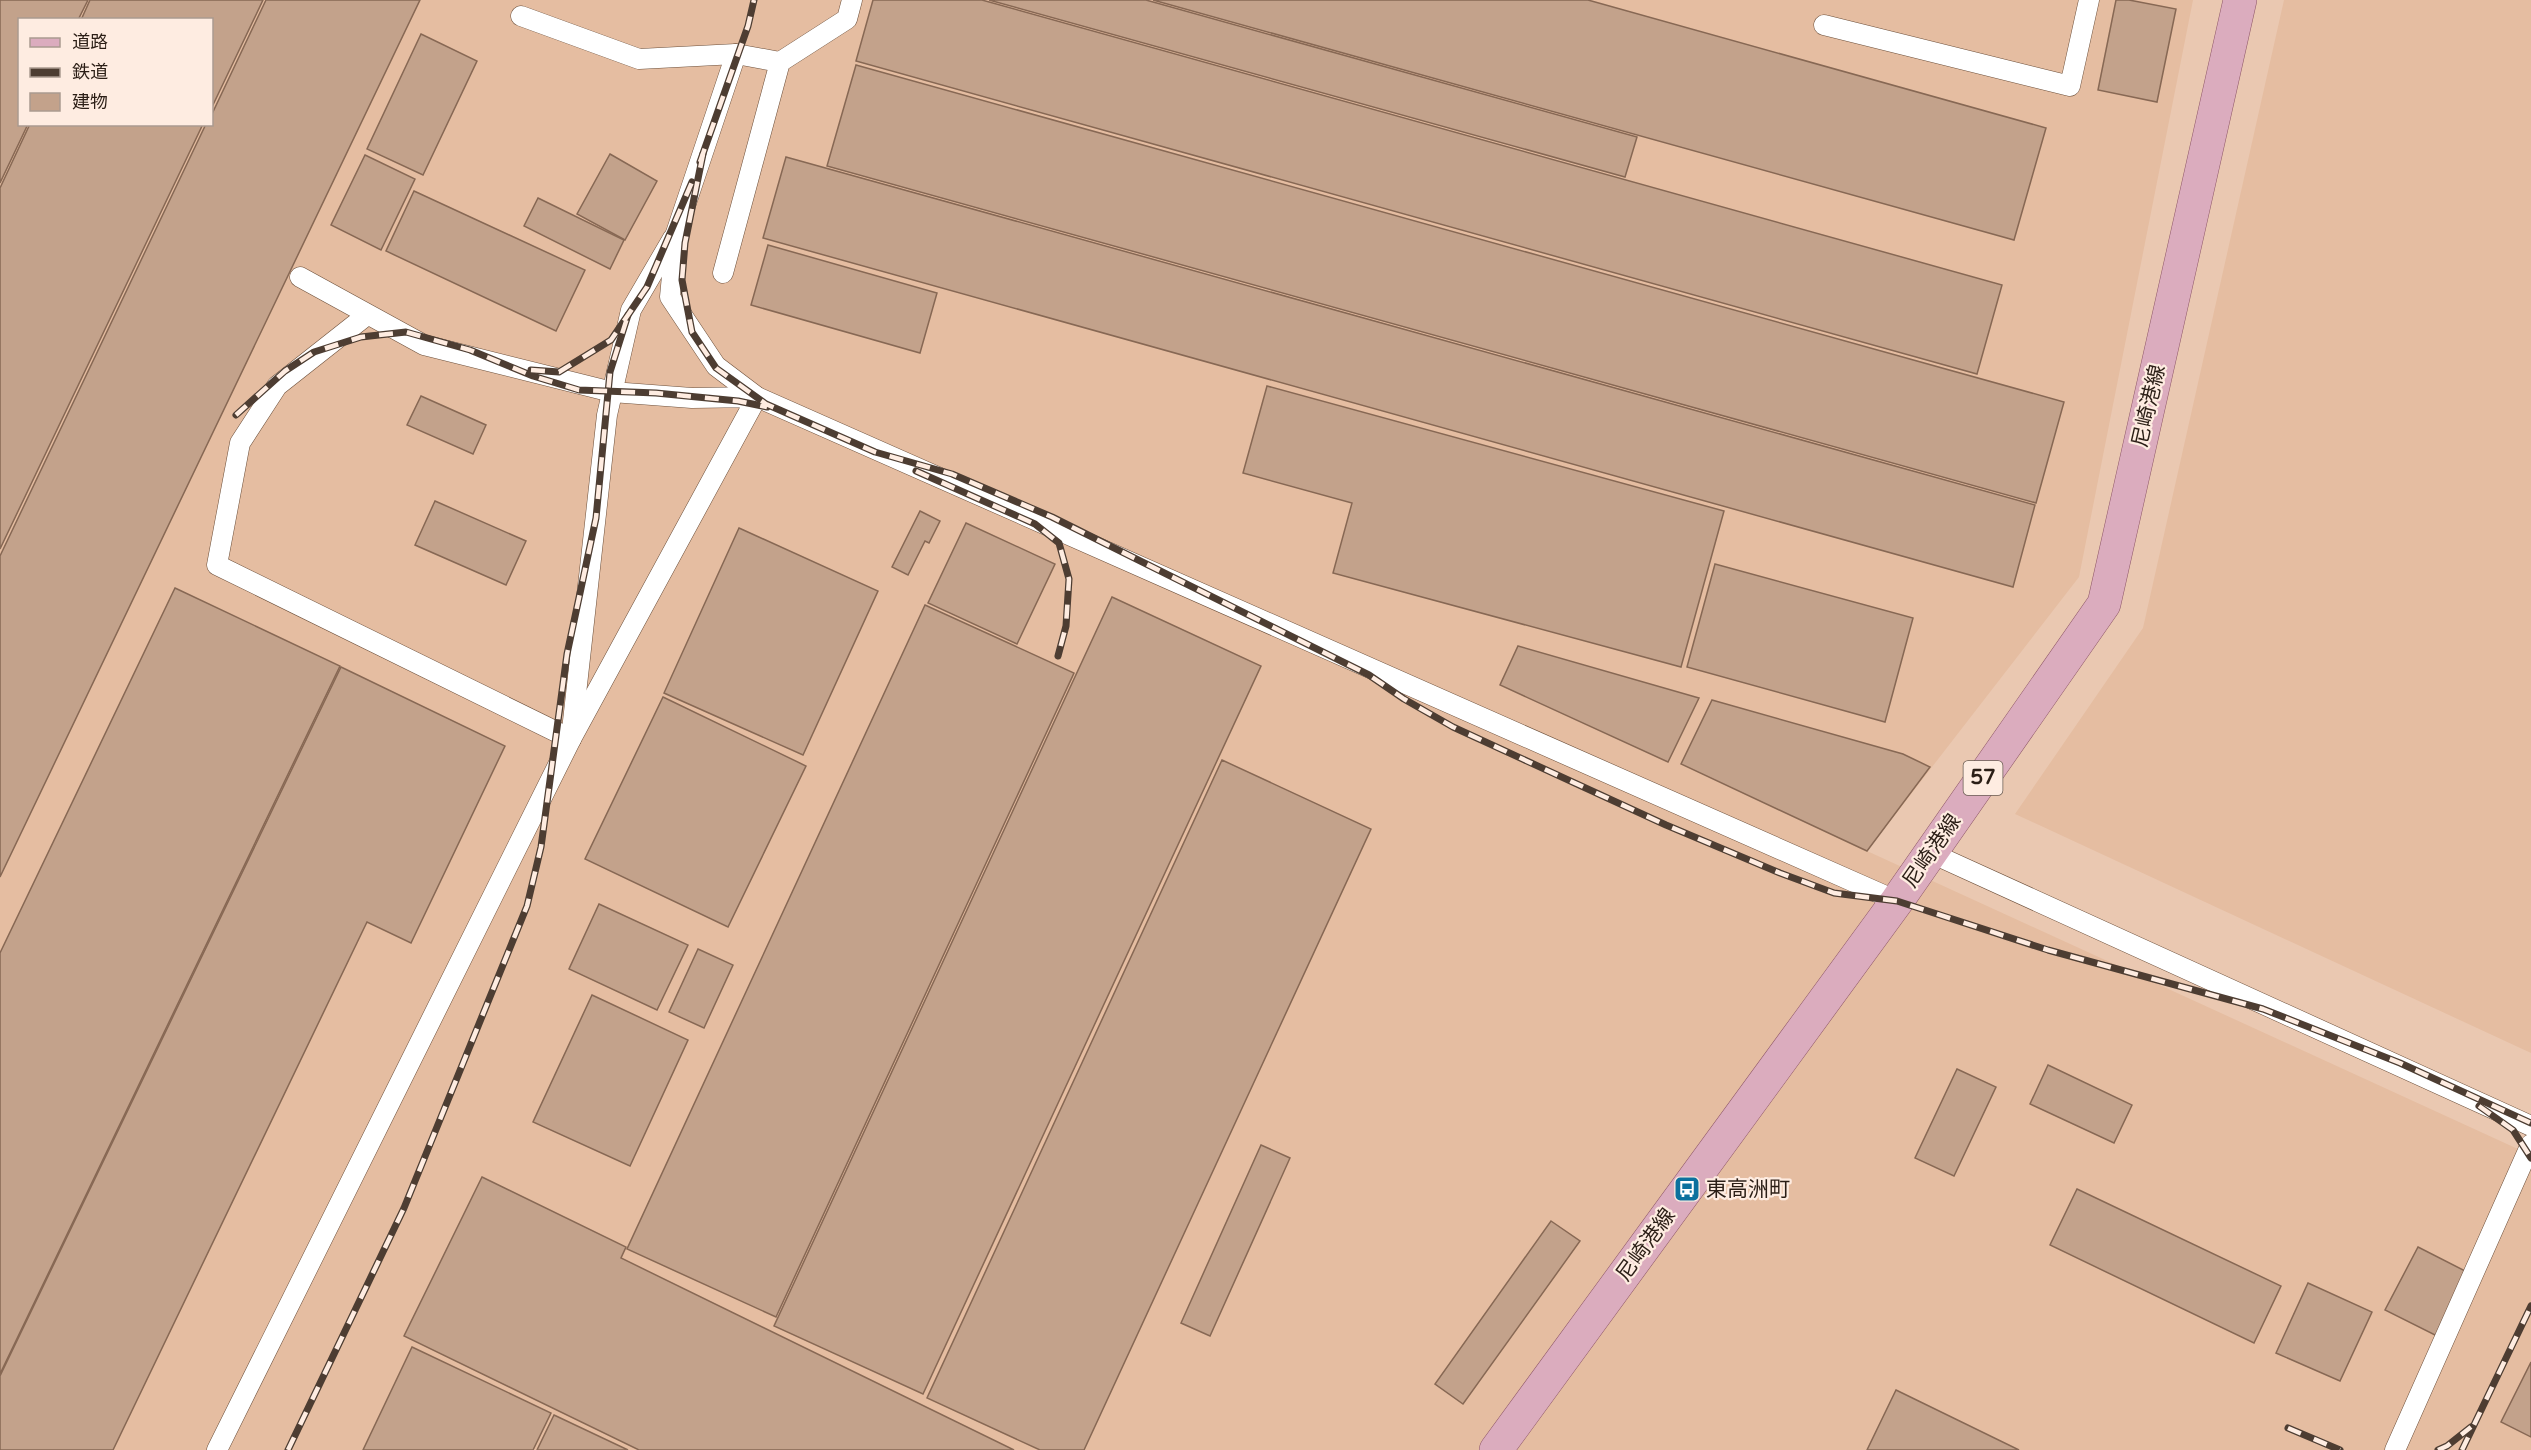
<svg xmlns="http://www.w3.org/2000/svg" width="2531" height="1450" viewBox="0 0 2531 1450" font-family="'Varela Round','Noto Sans JP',sans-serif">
<rect width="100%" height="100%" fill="#eac8b1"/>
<!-- built -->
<g fill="#e5bda1" fill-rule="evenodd">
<path d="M 0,0 L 2193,0 L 2079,577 L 1867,851 L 2531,1155 L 2531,1450 L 0,1450 ZM 20,20 L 212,20 L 212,124 L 20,124 Z"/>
<polygon points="2284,0 2531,0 2531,1053 2015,814 2143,628"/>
</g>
<!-- building -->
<g fill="#c3a28b" stroke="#876854" stroke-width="1.5">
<polygon points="0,0 88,0 78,20 20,20 20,124 28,124 0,183"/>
<polygon points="90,0 263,0 212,107 212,20 81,20"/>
<polygon points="266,0 420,0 0,877 0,556 206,124 212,124 212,114"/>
<polygon points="873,0 982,0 2002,285 1977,374 856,61"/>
<polygon points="989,0 1146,0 1637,137 1625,177"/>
<polygon points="1153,0 1588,0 2046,128 2014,240"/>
<polygon points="2116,0 2129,0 2176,9 2157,102 2098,90"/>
<polygon points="421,34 477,61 423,175 367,149"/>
<polygon points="856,65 2064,402 2036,503 827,166"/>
<polygon points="30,124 203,124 0,549 0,188"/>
<polygon points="610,154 657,181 625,240 577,214"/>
<polygon points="365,155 415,179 381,250 331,225"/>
<polygon points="786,157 2035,505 2013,587 763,238"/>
<polygon points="414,191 585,270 556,331 386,251"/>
<polygon points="538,198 624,240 610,269 524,226"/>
<polygon points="768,245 937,293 920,353 751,305"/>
<polygon points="1267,386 1724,511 1681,667 1333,573 1352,503 1243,473"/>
<polygon points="421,396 486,425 473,454 407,425"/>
<polygon points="435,501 526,541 506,585 415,545"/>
<polygon points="920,511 940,521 929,543 925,541 908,575 892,567"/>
<polygon points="966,523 1055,564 1017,644 928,603"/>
<polygon points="739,528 878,591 803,755 664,693"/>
<polygon points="1715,564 1913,618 1885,722 1687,667"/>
<polygon points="175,588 340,666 0,1374 0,953"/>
<polygon points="1112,597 1261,666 923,1394 774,1326"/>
<polygon points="925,605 1074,673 776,1317 627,1249"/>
<polygon points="1518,646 1699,698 1668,762 1500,685"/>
<polygon points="341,667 505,746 411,943 367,922 113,1450 0,1450 0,1376"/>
<polygon points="663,697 806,766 728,927 585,859"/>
<polygon points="1712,700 1903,754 1930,767 1867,851 1681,764"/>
<polygon points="1222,760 1371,829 1084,1450 1040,1450 927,1398"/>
<polygon points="599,904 688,945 657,1010 569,969"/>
<polygon points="698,949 733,965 704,1028 669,1012"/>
<polygon points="592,995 688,1040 630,1166 533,1122"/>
<polygon points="2048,1065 2132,1105 2114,1143 2030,1104"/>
<polygon points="1957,1069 1996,1087 1954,1176 1915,1158"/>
<polygon points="1261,1145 1290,1158 1210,1336 1181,1323"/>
<polygon points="482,1177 626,1247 621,1258 1014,1450 639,1450 404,1336"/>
<polygon points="2077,1189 2281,1286 2254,1343 2050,1245"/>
<polygon points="1551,1221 1580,1241 1463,1404 1435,1384"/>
<polygon points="2418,1247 2471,1274 2439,1337 2385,1310"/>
<polygon points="2308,1283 2372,1312 2340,1381 2276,1353"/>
<polygon points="412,1347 551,1413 533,1450 363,1450"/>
<polygon points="2531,1362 2531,1437 2501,1422"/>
<polygon points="1896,1390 2019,1450 1867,1450"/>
<polygon points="554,1415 628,1450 537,1450"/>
</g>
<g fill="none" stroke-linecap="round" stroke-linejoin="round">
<!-- lane casing -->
<g stroke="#6c4f3a" stroke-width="21">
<g id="lane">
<polyline points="521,16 639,59 736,54 780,62"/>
<polyline points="1824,25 2070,86 2089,0"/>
<polyline points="736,54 676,233 670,297 716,366 757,397 1897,901"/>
<polyline points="723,273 780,62 847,19 852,0"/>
<polyline points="367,315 277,386 240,443 217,565 571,739 607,415 631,310 673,238"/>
<polyline points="1931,853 2531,1126"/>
<polyline points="217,1450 571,739 757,397 692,398 612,392 424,345 300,277"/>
<polyline points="2395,1450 2531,1144"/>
</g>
</g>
<!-- primary casing -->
<g stroke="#8e5767" stroke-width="34">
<polyline id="primary" points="1496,1450 1897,901 2104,604 2240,0"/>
</g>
<!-- lane -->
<use href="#lane" stroke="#fff" stroke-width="20"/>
<!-- primary -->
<use href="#primary" stroke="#dbacbe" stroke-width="33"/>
<!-- rail casing -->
<g stroke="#4d3d32" stroke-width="7">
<g id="rail">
<polyline points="703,154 685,243 682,280 692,332 716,368 766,404 875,452 952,474 1052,517 1369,675 1404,699 1453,727 1666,825 1780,873 1834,893 1897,901 2048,950 2263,1009 2400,1063 2531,1123"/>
<polyline points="700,162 748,26 754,0"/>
<polyline points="531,370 559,372 611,340 647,287 692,182"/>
<polyline points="236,415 285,371 314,352 361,337 406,332 470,350 533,376 579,390 656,393 738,401 767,407"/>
<polyline points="916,471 1035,524 1059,543 1069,579 1066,626 1058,656"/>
<polyline points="2479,1106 2513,1130 2531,1158"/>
<polyline points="2288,1428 2340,1450"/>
<polyline points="288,1450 404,1208 527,906 541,847 567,654 596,518 610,372 628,315"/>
<polyline points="2438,1450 2447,1446 2471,1427"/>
<polyline points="2462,1450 2531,1306"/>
</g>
</g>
<!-- rail -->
<use href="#rail" stroke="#feece1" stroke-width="4.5" stroke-dasharray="14" stroke-linecap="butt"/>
</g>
<!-- icons -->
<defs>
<g id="bus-square" transform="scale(1.35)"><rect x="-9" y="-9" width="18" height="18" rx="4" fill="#0c719e" stroke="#feece1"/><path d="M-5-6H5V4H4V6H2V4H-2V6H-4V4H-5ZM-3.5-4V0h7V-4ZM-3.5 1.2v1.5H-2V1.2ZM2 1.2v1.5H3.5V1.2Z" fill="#fff"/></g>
</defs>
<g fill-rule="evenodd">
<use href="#bus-square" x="1687" y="1189"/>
</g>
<g text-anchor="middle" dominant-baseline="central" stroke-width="4.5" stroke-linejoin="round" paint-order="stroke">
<!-- shield labels -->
<rect fill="#feece1" stroke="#6a5c53" stroke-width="1.5" x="1963.5" y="761" width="39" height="34" rx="4.5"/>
<g font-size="20" font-weight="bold" fill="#2b1e16">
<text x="1983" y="778">57</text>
</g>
<!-- street labels -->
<g font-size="21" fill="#2b1e16" stroke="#feece1">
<text transform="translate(2149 406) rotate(-77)">尼崎港線</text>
<text transform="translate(1932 851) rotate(-55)">尼崎港線</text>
<text transform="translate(1646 1245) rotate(-54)">尼崎港線</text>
</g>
<!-- poi labels -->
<g font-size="21" fill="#2b1e16" stroke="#feece1" text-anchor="start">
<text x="1706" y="1189">東高洲町</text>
</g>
</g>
<!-- legend -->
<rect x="18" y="18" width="195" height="108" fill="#feece1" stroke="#aa9a90" stroke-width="1.5"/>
<rect x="30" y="38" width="30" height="9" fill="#dbacbe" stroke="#aa9a90" stroke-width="1.5"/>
<text x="72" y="48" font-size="18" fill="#2b1e16">道路</text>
<rect x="30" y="68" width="30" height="9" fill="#4d3d32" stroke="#aa9a90" stroke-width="1.5"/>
<text x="72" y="78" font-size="18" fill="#2b1e16">鉄道</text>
<rect x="30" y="93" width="30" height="18" fill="#c3a28b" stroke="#aa9a90" stroke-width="1.5"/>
<text x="72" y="108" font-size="18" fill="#2b1e16">建物</text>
</svg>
